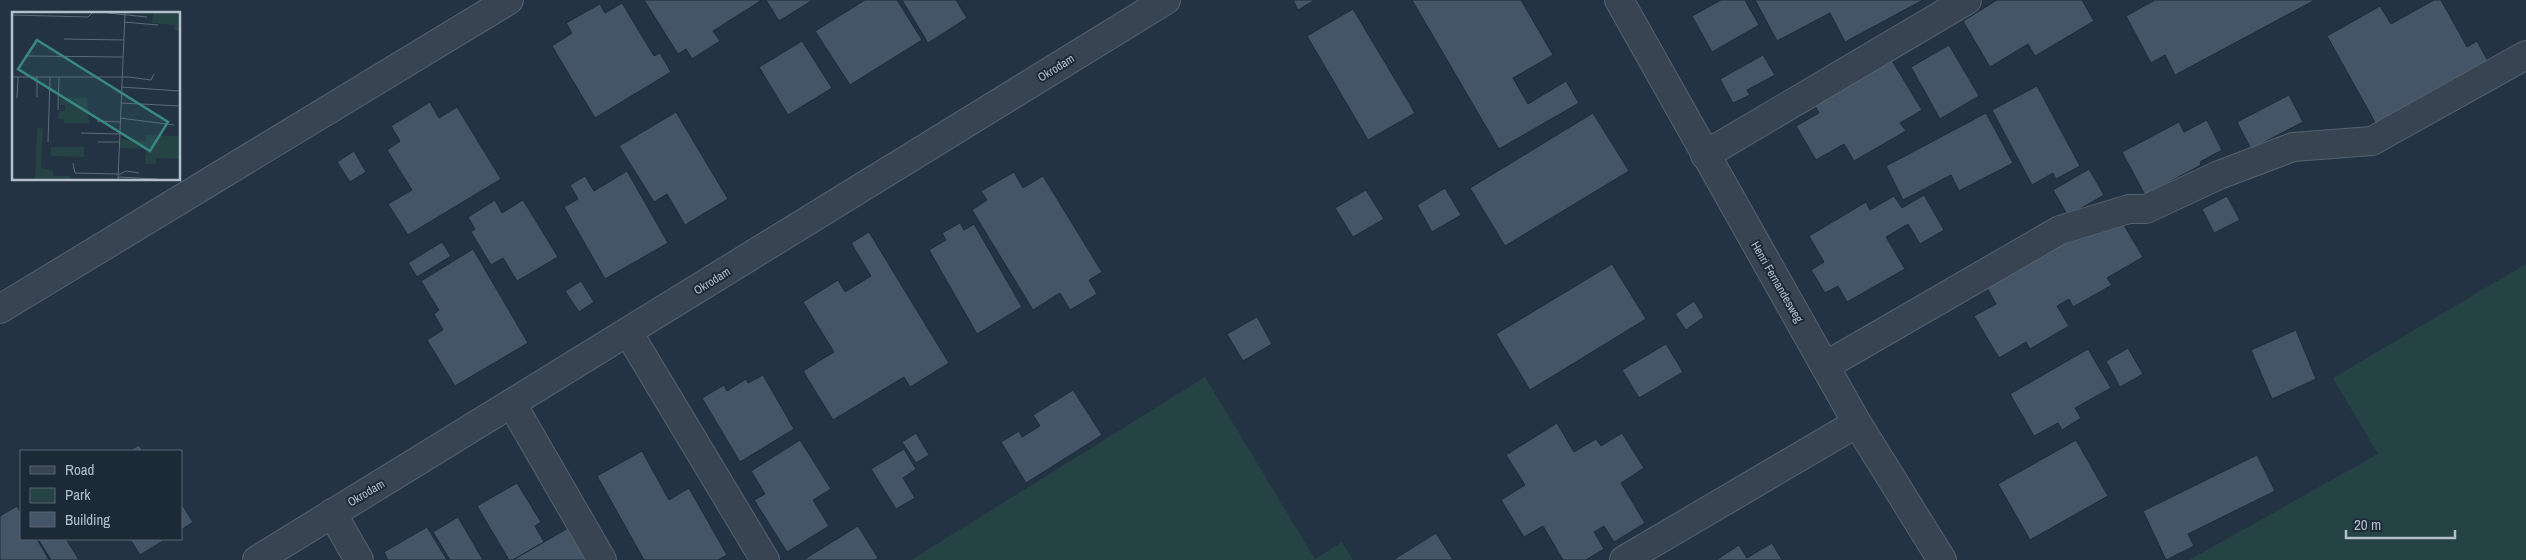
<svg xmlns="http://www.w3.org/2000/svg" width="2526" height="560" viewBox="0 0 2526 560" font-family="'Archivo Narrow',sans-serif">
<rect width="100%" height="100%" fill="#233343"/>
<!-- green -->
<g fill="#254244">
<polygon points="2526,264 2526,560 2189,560 2378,454 2333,378"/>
<polygon points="1205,377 1315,559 1342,542 1353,560 911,560"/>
</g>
<!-- building -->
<g fill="#445567" stroke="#1e2b39">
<polygon points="644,0 762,0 713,31 720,41 692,59 686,49 678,54"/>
<polygon points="766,0 813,0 779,21"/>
<polygon points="865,0 897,0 922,40 850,85 815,31"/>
<polygon points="902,0 956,0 967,18 928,43"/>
<polygon points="1293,0 1315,0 1298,10"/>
<polygon points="1412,0 1521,0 1553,55 1513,78 1528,104 1566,81 1579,103 1499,149"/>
<polygon points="1721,0 1745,0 1759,25 1712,52 1692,16"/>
<polygon points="1755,0 1923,0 1845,42 1830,13 1777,41"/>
<polygon points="1997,0 2082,0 2094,21 2035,56 2028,44 1990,67 1963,21"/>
<polygon points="2155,0 2315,0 2175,75 2165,55 2151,63 2126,16"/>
<polygon points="2434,0 2441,0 2467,47 2477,41 2488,61 2376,124 2327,36 2380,6 2391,24"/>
<polygon points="622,3 654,56 660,53 671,72 595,118 552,46 572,33 566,23 600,4 605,13"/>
<polygon points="1353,9 1415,113 1368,140 1307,36"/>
<polygon points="802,41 832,88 788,115 759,67"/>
<polygon points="1949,45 1979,96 1940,119 1911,67"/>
<polygon points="1763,55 1775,75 1747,90 1750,95 1733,103 1720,79"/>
<polygon points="1891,59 1922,110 1900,123 1906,131 1854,161 1844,144 1816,160 1796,126 1819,113 1814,104"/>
<polygon points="2037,86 2080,166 2056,179 2053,173 2032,185 1992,110"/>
<polygon points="2289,95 2303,122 2251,149 2237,122"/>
<polygon points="430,102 439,118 457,107 501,179 408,235 388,204 412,190 387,150 400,141 391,126"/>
<polygon points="676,112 728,199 685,225 667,194 654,202 619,146"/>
<polygon points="1593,113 1629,171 1505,246 1470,188"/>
<polygon points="1986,113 2013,163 1959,191 1951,175 1903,200 1886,166"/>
<polygon points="2207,120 2222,150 2200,162 2201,165 2145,195 2122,152 2179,122 2184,132"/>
<polygon points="354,151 366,172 350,182 337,162"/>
<polygon points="2089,169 2104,195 2068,216 2053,190"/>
<polygon points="627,171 668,243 605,279 564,207 578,199 570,185 585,176 594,191"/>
<polygon points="1014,172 1023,188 1043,176 1102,272 1089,280 1097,294 1070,310 1060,293 1033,310 972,210 987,200 981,191"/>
<polygon points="1445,188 1461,215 1432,232 1417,205"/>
<polygon points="1366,190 1384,219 1353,237 1335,208"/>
<polygon points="1924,195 1944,230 1920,244 1908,224 1886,237 1905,269 1847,302 1838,286 1825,293 1811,270 1824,262 1809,236 1866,202 1870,210 1894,196 1902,208"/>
<polygon points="2227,196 2240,220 2214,233 2202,209"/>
<polygon points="495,200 502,213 523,200 558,257 517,281 503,258 491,265 471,232 475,229 468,217"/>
<polygon points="2119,217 2143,257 2107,278 2112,285 2073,307 2069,299 2057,306 2069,326 2030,349 2026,342 1999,358 1974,316 1996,304 1985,284 2083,228"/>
<polygon points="960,223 964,230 974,224 1022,307 977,334 929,250 946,240 942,233"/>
<polygon points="869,232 949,363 910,387 904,377 833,420 803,371 834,352 803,302 838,280 845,292 871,276 851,243"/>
<polygon points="442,242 451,256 417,277 408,263"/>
<polygon points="473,249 528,343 455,386 427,340 443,330 434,314 439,310 421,281"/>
<polygon points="1612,264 1646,319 1530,390 1496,334"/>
<polygon points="581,281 594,302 579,312 565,291"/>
<polygon points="1694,301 1704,317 1686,330 1675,314"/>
<polygon points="1257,317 1272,344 1243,361 1227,334"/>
<polygon points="2296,330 2316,379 2272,399 2251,350"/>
<polygon points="1666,344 1683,372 1639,398 1622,370"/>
<polygon points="2128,348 2143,374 2120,387 2106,361"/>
<polygon points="2088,349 2111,388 2075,408 2081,418 2062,430 2058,423 2034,436 2010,394"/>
<polygon points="763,375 794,429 740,462 702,398 724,385 727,391 746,379 748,383"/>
<polygon points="1073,390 1102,435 1026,483 1001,442 1019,431 1022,437 1040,426 1033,415"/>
<polygon points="1557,423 1574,452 1596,439 1601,446 1622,433 1644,468 1621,483 1645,523 1614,542 1604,526 1594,532 1604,549 1586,560 1563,560 1543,526 1524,537 1501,500 1525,485 1506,455"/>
<polygon points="916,433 929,455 916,463 902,442"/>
<polygon points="800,440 831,489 813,500 829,526 787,552 754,500 765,494 751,471"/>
<polygon points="2076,440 2108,496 2030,540 1998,484"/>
<polygon points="139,445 143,451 129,451"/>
<polygon points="904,449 916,469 903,478 915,498 896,509 871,469"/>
<polygon points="642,451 669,500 689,488 727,555 718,560 644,560 597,476"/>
<polygon points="2257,455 2275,491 2188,534 2194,546 2166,560 2143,511"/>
<polygon points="517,483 541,522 535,526 544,542 513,560 509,560 477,506"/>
<polygon points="181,503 193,522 181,530"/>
<polygon points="17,506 21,513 21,539 37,539 49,560 0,560 0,516"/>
<polygon points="458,517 483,560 450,560 433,532"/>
<polygon points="573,525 594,560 513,560 544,542"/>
<polygon points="858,526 878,558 875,560 803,560"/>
<polygon points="427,527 447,560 388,560 384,552"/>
<polygon points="1436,533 1453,560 1393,560"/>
<polygon points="38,539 66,539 79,560 51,560"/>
<polygon points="130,539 166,539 140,555"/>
<polygon points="1772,543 1782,560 1716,560 1739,545 1747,558"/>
</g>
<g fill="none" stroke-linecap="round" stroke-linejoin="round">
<!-- minor casing -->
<g stroke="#55626f" stroke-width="30">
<g id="minor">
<polyline points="1619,0 1857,423 1942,560"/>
<polyline points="1705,155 1967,0"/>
<polyline points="0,309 509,0"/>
<polyline points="628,332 765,560"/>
<polyline points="1825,366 2060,230 2129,209 2146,209 2219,175 2293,147 2372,141 2526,55"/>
<polyline points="512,404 602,560"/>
<polyline points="332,513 359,560"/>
<polyline points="257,560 1166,0"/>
<polyline points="1624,560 1857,423"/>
</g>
</g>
<!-- minor -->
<use href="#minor" stroke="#384452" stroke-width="28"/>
</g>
<g text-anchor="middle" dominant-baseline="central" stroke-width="4" stroke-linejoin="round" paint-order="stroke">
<!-- street labels -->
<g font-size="12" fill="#b4bfcc" stroke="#1c2937">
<text transform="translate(1056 68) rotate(-32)">Okrodam</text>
<text transform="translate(712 281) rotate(-32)">Okrodam</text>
<text transform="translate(1777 282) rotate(60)">Henri Fernandesweg</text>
<text transform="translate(366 493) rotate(-31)">Okrodam</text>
</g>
</g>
<!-- overview -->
<g transform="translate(12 12)">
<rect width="168" height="168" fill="#233343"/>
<path d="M 141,1 L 167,1 L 167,19 L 162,18 L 162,13 L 140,11 ZM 48,85 L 75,86 L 77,111 L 52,111 L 52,108 L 46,107 L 47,99 L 53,99 L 53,93 L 48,93 ZM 25,116 L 31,116 L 29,156 L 41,159 L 41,164 L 58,164 L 58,167 L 23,167 ZM 134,123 L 167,124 L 167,147 L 144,146 L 144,152 L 133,152 L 134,137 L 108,136 L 108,127 L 134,129 ZM 39,135 L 72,135 L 72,145 L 39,144 Z" fill="#254244"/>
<path fill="none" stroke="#5d6b7a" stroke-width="1" d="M 96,1 L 135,5M 0,3 L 76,5 L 80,1M 112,10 L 146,13M 52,27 L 112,28M 13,44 L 111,45M 0,65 L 117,65 L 139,68 L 142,62M 109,75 L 168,79M 25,85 L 25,65M 5,86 L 6,65M 109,91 L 168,94M 46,98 L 47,65M 108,106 L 162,113M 85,109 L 108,110M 69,121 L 108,122M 36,130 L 38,65M 86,130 L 107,130M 61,151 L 63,161 L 106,162M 106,163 L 114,159 L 127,161M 106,165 L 145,167M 106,167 L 113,1"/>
<path fill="#388886" fill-opacity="0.15" stroke="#388886" stroke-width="2.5" d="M 25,28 L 156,110 L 138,139 L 6,57 Z"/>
<rect width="168" height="168" fill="none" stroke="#b4bfcc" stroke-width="2.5"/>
</g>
<!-- legend -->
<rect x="20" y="450" width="162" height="90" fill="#1c2937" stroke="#596573"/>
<rect x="30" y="466" width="25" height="8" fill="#384452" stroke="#596573"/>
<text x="65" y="475" font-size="15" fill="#b4bfcc">Road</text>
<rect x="30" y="488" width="25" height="15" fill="#254244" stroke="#596573"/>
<text x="65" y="500" font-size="15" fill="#b4bfcc">Park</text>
<rect x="30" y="512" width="25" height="15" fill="#445567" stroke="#596573"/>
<text x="65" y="525" font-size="15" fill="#b4bfcc">Building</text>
<!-- scale -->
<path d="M2346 530v8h109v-8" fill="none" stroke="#b4bfcc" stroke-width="2.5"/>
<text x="2354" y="530" font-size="15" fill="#b4bfcc" stroke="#1c2937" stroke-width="4" paint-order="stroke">20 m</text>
</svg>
